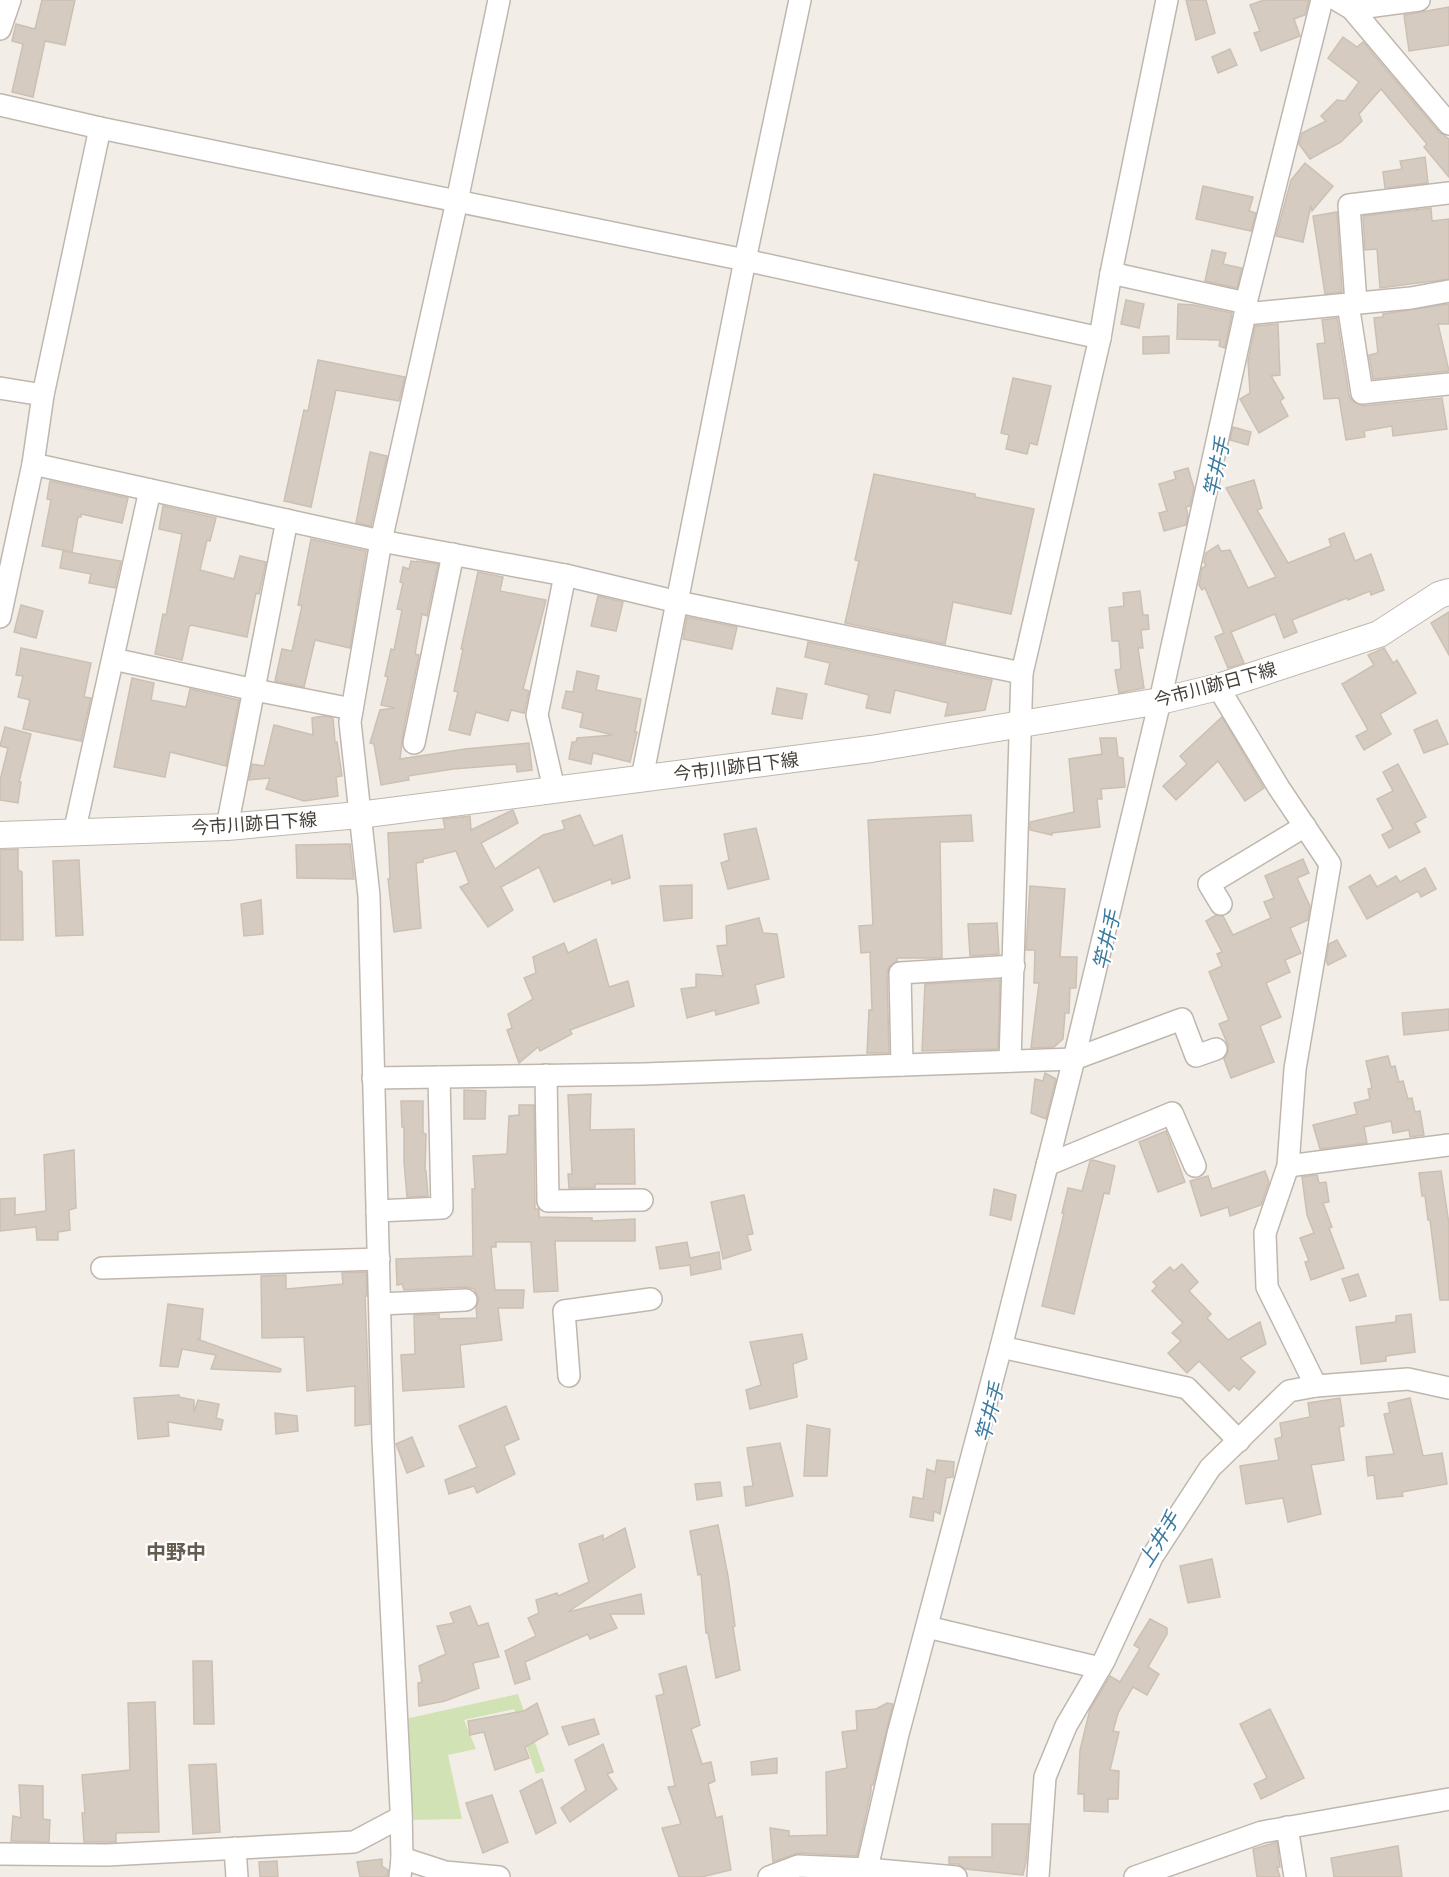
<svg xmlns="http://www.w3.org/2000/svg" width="1449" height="1877" viewBox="0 0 1449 1877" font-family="'Golos Text','Noto Sans JP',sans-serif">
<rect width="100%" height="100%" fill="#f2eee7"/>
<!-- green -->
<polygon fill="#d1e2b4" points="518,1694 545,1771 536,1774 514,1709 464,1720 476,1749 448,1755 462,1819 408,1820 405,1719"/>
<!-- building -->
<g fill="#d5cbc1" stroke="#ccc0b2" stroke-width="1.5">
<polygon points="42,0 75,0 65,45 45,41 33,97 12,92 23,44 12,41 16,24 35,29"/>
<polygon points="1186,0 1206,0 1215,33 1196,40"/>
<polygon points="1264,0 1309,0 1305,15 1294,19 1300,36 1261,51 1254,33 1260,31 1250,5"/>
<polygon points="1449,7 1449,45 1409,51 1404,15"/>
<polygon points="1343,37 1357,47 1363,42 1439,132 1449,139 1449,177 1424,147 1427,144 1381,89 1359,114 1362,121 1341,142 1310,159 1299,144 1302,133 1326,121 1321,116 1337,100 1345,101 1359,82 1328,58"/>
<polygon points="1230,49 1237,65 1218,73 1212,57"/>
<polygon points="1425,157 1428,183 1385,188 1383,172 1402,169 1400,161"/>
<polygon points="1305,163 1333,186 1312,211 1311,205 1303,242 1276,236 1291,180"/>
<polygon points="1203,186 1253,197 1249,211 1256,213 1251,231 1196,219"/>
<polygon points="1431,208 1432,221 1449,219 1449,279 1380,288 1377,249 1365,250 1363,216"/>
<polygon points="1337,212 1342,292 1325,294 1313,216"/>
<polygon points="1212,250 1226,253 1223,264 1242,268 1237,288 1205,281"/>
<polygon points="1126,300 1144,304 1139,328 1121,324"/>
<polygon points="1178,304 1194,305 1232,313 1225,348 1219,346 1220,340 1177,339"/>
<polygon points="1449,304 1449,324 1438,324 1449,371 1373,379 1369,355 1378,353 1374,318 1383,317 1383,314"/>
<polygon points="1337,318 1349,395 1352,401 1363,406 1442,398 1447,429 1393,436 1392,426 1364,431 1365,437 1346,440 1339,398 1324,399 1317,344 1325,343 1322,320"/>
<polygon points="1278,324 1280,375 1271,376 1284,398 1280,401 1288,416 1259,433 1240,399 1250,393 1248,361 1255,326"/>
<polygon points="1169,336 1169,353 1143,354 1143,337"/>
<polygon points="318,360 405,377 399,401 336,390 311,507 284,501 304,410 308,411"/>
<polygon points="1013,378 1051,386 1037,445 1030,443 1027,454 1006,449 1009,435 1001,433"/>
<polygon points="1233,427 1251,432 1248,445 1230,440"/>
<polygon points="370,452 387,456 371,526 356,523"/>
<polygon points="1188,468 1194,488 1190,506 1186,507 1188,515 1186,525 1164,531 1159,513 1167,511 1159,484 1176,479 1174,472"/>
<polygon points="874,474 975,494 975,497 1034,509 1011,614 953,602 945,644 845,623 859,561 855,560"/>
<polygon points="1254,480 1262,508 1257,510 1288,563 1331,546 1329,539 1344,533 1355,561 1371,554 1384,590 1371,595 1370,591 1348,600 1347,598 1292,620 1297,632 1284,638 1275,614 1231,632 1244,663 1228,668 1215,637 1224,633 1205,588 1202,590 1199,585 1202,568 1206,566 1204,562 1206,553 1218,545 1221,551 1230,550 1248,588 1276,577 1226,488"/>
<polygon points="50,481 128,498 122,523 81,514 81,517 78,517 72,552 42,546 51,500 47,499"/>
<polygon points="163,506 216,518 210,541 207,540 200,570 234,579 240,556 266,562 259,594 256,593 247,637 191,625 189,627 182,660 155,654 163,614 166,615 182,534 159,529"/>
<polygon points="311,539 366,551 350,648 315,640 304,687 275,681 282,649 292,651 302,606 298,605"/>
<polygon points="63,551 121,561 115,588 89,583 91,574 60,568"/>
<polygon points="411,561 417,562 417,561 438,564 427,616 422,614 415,654 419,655 404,727 400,759 465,749 529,743 532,770 517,772 516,764 453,769 408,776 409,780 381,785 374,744 370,743 380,710 395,708 381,705 388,677 385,676 391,649 394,650 402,610 397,609 403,583 400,582 403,567 409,569"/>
<polygon points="478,572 503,577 500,591 546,600 523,689 529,691 524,713 511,710 508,721 476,712 470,735 449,730 458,692 454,691 463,649 461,649"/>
<polygon points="1140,591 1143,615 1148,615 1149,629 1141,630 1143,648 1138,648 1144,688 1119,693 1115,670 1121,669 1119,641 1112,641 1109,608 1124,606 1123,593"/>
<polygon points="598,596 623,602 616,631 591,626"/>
<polygon points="21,605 43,611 36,638 14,632"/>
<polygon points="1449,612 1449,655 1431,623"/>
<polygon points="687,617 737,627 732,649 683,639"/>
<polygon points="808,642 992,680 985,710 945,716 948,703 895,690 890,713 866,708 869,695 825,684 830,663 805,657"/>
<polygon points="21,648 91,663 84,697 91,698 81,741 23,729 30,700 18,697 23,676 16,675"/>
<polygon points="1384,648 1393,663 1397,660 1416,693 1380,714 1391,734 1364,750 1356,736 1368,730 1342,684 1374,665 1368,655"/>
<polygon points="577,671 599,676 596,690 641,699 635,732 637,732 630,762 593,753 591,764 569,759 572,742 576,742 577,738 613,735 580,727 583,713 562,708 566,691 573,692"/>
<polygon points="132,678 154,683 151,700 186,707 190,689 239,700 226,766 170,752 165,777 114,767"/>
<polygon points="777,688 807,694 802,719 772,714"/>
<polygon points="324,716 333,718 335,742 337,742 342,776 336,777 338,796 304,801 266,789 270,778 249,780 252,764 264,766 274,725 313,735 312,718"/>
<polygon points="1222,717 1264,788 1245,801 1218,761 1176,800 1163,786 1187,764 1180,756"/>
<polygon points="1437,720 1448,744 1424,753 1414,730"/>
<polygon points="5,727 31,734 19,782 21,782 18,803 0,800 0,780 8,748 0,746"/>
<polygon points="1100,738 1116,738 1118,757 1123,758 1125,787 1101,789 1102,799 1097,799 1100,827 1052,833 1052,835 1030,830 1030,822 1074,812 1069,759 1102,754"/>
<polygon points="1398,764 1426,817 1415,823 1420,832 1389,848 1382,835 1393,829 1377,799 1393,791 1383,772"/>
<polygon points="513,810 518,823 481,843 495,869 543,835 565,829 562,821 580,815 594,846 622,835 630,878 612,884 611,879 554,902 539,867 501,887 513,910 488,927 460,887 469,883 456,851 423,859 423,862 416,863 421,928 394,932 388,879 390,879 388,833 445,829 443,819 470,816 471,830"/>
<polygon points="971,815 973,841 940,842 942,958 897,958 897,961 889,967 887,973 889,1053 867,1053 869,1010 872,1010 870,952 861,953 859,926 873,925 868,820"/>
<polygon points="756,828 769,879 728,889 721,863 729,860 724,834"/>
<polygon points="350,844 354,879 297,878 296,845"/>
<polygon points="18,849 18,870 22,872 23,940 0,940 0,850"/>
<polygon points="1303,859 1309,873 1297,878 1310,906 1308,920 1290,928 1301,953 1285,960 1290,972 1266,983 1281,1017 1260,1026 1274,1062 1231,1078 1224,1059 1228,1052 1228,1045 1219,1024 1229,1020 1209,972 1222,966 1217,954 1222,952 1206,921 1216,915 1223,916 1233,935 1271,918 1264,902 1274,898 1265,876"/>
<polygon points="79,860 83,935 56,936 53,861"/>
<polygon points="1425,868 1436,889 1421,897 1418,891 1367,919 1349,887 1370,875 1377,887 1396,876 1400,882"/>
<polygon points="692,885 692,918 664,921 660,886"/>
<polygon points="1030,886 1065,889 1060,957 1077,957 1076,988 1070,988 1069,1013 1065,1013 1063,1039 1054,1047 1031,1048 1039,983 1034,983 1035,950 1026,950"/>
<polygon points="261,900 263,934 244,936 241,904"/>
<polygon points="759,918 763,933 777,934 784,977 755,985 759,1003 716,1015 715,1010 687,1018 681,989 696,987 696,974 723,976 717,946 727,945 726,926"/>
<polygon points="997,923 999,954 970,956 968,924"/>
<polygon points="596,939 609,987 628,981 634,1006 570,1030 572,1034 540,1051 538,1047 519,1063 507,1030 512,1028 508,1014 533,999 524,978 536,973 533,957 564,943 568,953"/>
<polygon points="1337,940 1346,956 1328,965 1326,961 1329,944"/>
<polygon points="1000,980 998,1049 922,1051 925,984"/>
<polygon points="1449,1009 1449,1030 1404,1035 1402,1013"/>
<polygon points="1388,1056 1391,1067 1395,1066 1399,1082 1403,1081 1408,1099 1412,1098 1415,1112 1420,1111 1424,1135 1410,1137 1409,1130 1393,1133 1391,1121 1364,1127 1367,1143 1320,1149 1313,1125 1357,1114 1354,1103 1370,1099 1368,1089 1372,1088 1366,1061"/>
<polygon points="1045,1073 1056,1079 1046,1119 1031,1113 1035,1079 1043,1081"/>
<polygon points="464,1090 486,1091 485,1119 464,1119"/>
<polygon points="591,1094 590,1130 634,1129 635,1184 595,1184 595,1188 569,1188 568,1174 572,1174 568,1095"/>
<polygon points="401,1101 423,1101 423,1133 426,1134 425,1171 426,1171 428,1196 407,1197 404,1162 404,1127 402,1127"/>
<polygon points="519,1105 534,1105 535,1209 539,1209 539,1217 592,1218 592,1221 635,1219 635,1241 555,1241 558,1291 534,1292 531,1242 496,1242 496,1247 491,1247 495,1290 524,1290 523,1308 498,1308 502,1340 460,1345 464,1387 403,1391 401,1355 415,1354 414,1315 439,1314 439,1319 477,1318 476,1307 479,1299 474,1289 466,1287 404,1290 402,1284 397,1285 396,1259 473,1256 472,1189 475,1189 473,1156 507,1154 509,1116 519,1115"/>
<polygon points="1166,1131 1185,1182 1158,1192 1139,1142"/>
<polygon points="74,1150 76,1208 69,1210 70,1230 58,1232 58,1240 37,1240 36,1227 0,1231 0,1199 15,1198 15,1215 46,1211 44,1155"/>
<polygon points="1093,1160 1115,1166 1109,1194 1104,1193 1074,1314 1042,1306 1064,1213 1062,1213 1068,1188 1082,1191 1090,1161"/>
<polygon points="1265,1171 1269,1182 1261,1205 1230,1216 1228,1207 1201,1216 1190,1181 1208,1176 1212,1189"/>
<polygon points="1441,1171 1449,1224 1449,1300 1440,1300 1430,1220 1428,1220 1425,1196 1422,1196 1419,1173"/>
<polygon points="1317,1175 1319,1183 1326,1182 1329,1202 1323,1203 1332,1227 1329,1228 1344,1268 1311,1280 1305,1262 1309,1261 1300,1238 1314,1233 1307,1215 1302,1177"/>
<polygon points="994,1189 1016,1195 1011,1220 990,1215"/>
<polygon points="744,1195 753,1234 747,1235 751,1250 723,1259 711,1202"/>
<polygon points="687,1242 690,1258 719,1252 721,1269 691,1275 690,1265 660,1269 656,1247"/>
<polygon points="1182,1264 1198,1282 1189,1291 1211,1314 1207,1318 1228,1340 1260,1322 1266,1344 1240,1358 1255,1372 1239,1390 1234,1386 1229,1391 1199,1361 1187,1373 1168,1353 1181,1341 1172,1333 1183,1323 1152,1291 1157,1286 1153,1282 1170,1267 1174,1271"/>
<polygon points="366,1272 367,1296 365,1296 370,1424 355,1426 355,1386 307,1391 304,1337 262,1338 261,1276 286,1275 286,1289 343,1284 342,1273"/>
<polygon points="1358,1274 1366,1296 1350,1301 1342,1279"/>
<polygon points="168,1304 203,1309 200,1339 197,1339 281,1369 280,1372 211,1369 216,1355 182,1349 178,1367 160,1366"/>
<polygon points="1411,1314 1415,1352 1386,1356 1386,1361 1361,1364 1356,1327 1396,1322 1396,1316"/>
<polygon points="802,1334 807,1359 793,1364 797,1397 750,1409 746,1390 761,1385 750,1342"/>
<polygon points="179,1395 179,1397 194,1400 194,1412 198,1400 219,1404 216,1418 223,1420 221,1430 168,1422 169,1436 138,1439 134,1398"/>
<polygon points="1340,1398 1344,1426 1339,1427 1344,1460 1311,1465 1321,1514 1288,1522 1283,1498 1246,1504 1240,1466 1279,1460 1275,1439 1282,1437 1280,1423 1310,1417 1308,1403"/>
<polygon points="1410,1398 1423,1456 1442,1453 1447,1484 1402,1492 1403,1496 1377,1499 1374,1475 1368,1476 1366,1457 1394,1454 1384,1414 1390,1413 1388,1403"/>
<polygon points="506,1406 519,1439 504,1446 515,1474 477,1493 474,1486 449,1494 445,1480 477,1467 459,1426"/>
<polygon points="275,1413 297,1416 298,1431 276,1434"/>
<polygon points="807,1425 830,1429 827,1476 804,1476"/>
<polygon points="412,1437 424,1466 407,1473 396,1444"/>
<polygon points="780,1443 793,1496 746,1506 744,1487 753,1486 747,1448"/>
<polygon points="937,1460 954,1462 953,1477 946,1478 940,1514 934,1511 933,1521 910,1517 913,1497 923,1499 927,1469 935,1472"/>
<polygon points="720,1482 722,1496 697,1500 695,1484"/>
<polygon points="718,1525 728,1576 735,1626 733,1627 740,1670 716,1678 708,1633 706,1633 701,1574 698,1575 690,1531"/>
<polygon points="625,1528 635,1567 568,1612 641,1594 644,1614 610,1614 617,1628 590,1639 588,1634 525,1662 530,1679 515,1684 505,1651 536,1636 528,1618 539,1613 536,1600 557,1593 558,1596 589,1582 579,1544 603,1535 603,1540"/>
<polygon points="1212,1559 1220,1597 1188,1603 1180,1566"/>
<polygon points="470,1606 478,1626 488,1623 499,1657 473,1663 479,1688 445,1701 419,1706 418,1683 422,1682 419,1666 446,1654 437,1626 454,1623 450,1613"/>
<polygon points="1150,1619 1167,1628 1167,1634 1148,1667 1159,1674 1147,1695 1133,1687 1118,1713 1113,1731 1119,1732 1110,1770 1119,1771 1118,1799 1108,1799 1108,1812 1084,1811 1084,1794 1078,1794 1080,1750 1090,1709 1110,1676 1120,1682 1140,1649 1134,1645"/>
<polygon points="193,1661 212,1661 214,1724 194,1724"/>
<polygon points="686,1666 700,1725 691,1729 702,1764 711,1762 715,1781 708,1784 716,1818 722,1816 731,1870 701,1877 679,1877 662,1828 681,1824 668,1787 675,1786 656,1696 664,1694 659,1674"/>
<polygon points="155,1702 159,1832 116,1833 116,1842 84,1842 82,1813 85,1813 82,1775 130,1770 128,1703"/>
<polygon points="537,1703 548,1734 525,1747 529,1758 495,1770 484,1732 470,1735 468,1721 524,1711"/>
<polygon points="887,1703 893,1704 873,1785 871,1785 871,1792 857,1856 798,1853 773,1862 770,1828 789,1831 789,1836 827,1835 826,1772 847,1768 842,1732 857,1730 856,1711 876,1709"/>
<polygon points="1270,1709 1304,1778 1261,1799 1254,1784 1267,1778 1240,1724"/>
<polygon points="594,1719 599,1734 569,1745 562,1727"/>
<polygon points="603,1744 613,1772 607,1774 617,1789 570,1822 561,1808 586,1790 575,1760"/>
<polygon points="777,1758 777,1773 752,1775 751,1762"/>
<polygon points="216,1764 220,1832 193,1834 189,1765"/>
<polygon points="542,1779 556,1823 536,1834 520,1791"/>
<polygon points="19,1785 43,1786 43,1819 50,1820 49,1842 11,1841 13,1816 21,1818"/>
<polygon points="492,1795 508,1842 483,1853 466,1803"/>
<polygon points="992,1824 1029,1824 1026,1862 1023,1875 965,1869 958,1864 949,1864 949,1857 992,1857"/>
<polygon points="1277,1842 1280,1867 1277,1867 1280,1877 1257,1877 1253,1849"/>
<polygon points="1398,1846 1402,1877 1334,1877 1331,1858"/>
<polygon points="382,1859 382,1866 388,1870 387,1877 360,1877 357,1862"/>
<polygon points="277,1861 278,1877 260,1877 259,1862"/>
</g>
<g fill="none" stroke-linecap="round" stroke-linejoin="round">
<!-- minor casing -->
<g stroke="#bfb7ae" stroke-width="24">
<g id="minor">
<polyline points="1337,0 1352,9 1449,124"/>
<polyline points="1352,9 1419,0"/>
<polyline points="0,29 10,0"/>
<polyline points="0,105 100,128 745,260 1100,338"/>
<polyline points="1111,273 1167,0"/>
<polyline points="1356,303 1349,205 1449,193"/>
<polyline points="1348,304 1362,393 1449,384"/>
<polyline points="1245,314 1411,298 1449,291"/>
<polyline points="0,388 43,395 100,128"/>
<polyline points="33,464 43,395"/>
<polyline points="0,617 33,464 381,541 565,575 678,602 1022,673"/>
<polyline points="113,659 255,690 352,709"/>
<polyline points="1218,687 1279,788 1330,864 1295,1069 1288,1166 1265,1233 1267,1287 1316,1386"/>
<polyline points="414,743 453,554"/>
<polyline points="642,778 745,260 800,0"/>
<polyline points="554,789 537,715 565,575"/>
<polyline points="227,827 287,520"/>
<polyline points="74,833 150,490"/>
<polyline points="1221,904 1209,884 1305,826"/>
<polyline points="1010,1061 1022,673 1100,338 1111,273 1246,303"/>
<polyline points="902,1065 900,973 1014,966"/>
<polyline points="546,1075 548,1201 642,1200"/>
<polyline points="373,1078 644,1074 1074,1059 1182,1019 1196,1056 1216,1049"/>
<polyline points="1047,1165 1172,1113 1195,1166"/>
<polyline points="1288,1166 1449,1145"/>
<polyline points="377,1211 442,1208 439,1077"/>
<polyline points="102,1268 379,1259"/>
<polyline points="380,1304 466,1300"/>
<polyline points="1001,1347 1187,1388 1239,1441"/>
<polyline points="569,1376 564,1311 651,1299"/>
<polyline points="927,1627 1100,1668"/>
<polyline points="1287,1827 1295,1877"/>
<polyline points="235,1848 237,1877"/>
<polyline points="0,1854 107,1855 354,1842 401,1817"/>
<polyline points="402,1858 445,1872 499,1877"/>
<polyline points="400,1877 402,1858 401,1808 383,1440 369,896 350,722 381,541 457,201 499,0"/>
<polyline points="769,1877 798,1866 867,1869 956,1877"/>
<polyline points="865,1877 898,1734 1001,1347 1074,1059 1160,701 1245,314 1246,303 1322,0"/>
<polyline points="1038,1877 1045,1777 1066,1726 1104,1661 1152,1557 1210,1468 1289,1391 1316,1386 1408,1379 1449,1388"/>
<polyline points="1135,1877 1262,1832 1449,1799"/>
</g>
</g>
<!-- tertiary casing -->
<g stroke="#bfb7ae" stroke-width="28">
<polyline id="tertiary" points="0,835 227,827 359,815 871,749 1160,701 1218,687 1379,634 1439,595 1449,592"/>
</g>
<!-- minor -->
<use href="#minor" stroke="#fff" stroke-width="21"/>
<!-- tertiary -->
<use href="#tertiary" stroke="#fff" stroke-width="26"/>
</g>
<g text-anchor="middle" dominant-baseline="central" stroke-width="4.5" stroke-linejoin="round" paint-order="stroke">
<!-- street labels -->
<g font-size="18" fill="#443e37" stroke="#fff">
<text transform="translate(1215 684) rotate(-15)">今市川跡日下線</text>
<text transform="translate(736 766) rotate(-7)">今市川跡日下線</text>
<text transform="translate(254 823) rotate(-4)">今市川跡日下線</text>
</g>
<!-- water labels -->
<g font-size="20" font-style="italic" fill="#397a9e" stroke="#fff">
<text transform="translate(1216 467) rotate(-78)">竿井手</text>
<text transform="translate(1106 940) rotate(-77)">竿井手</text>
<text transform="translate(989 1412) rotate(-75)">竿井手</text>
<text transform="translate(1158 1539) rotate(-58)">上井手</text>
</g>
<!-- neighbourhood labels -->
<g font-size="20" font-weight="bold" fill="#665b4f" stroke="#fff">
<text x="176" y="1551">中野中</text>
</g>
</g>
</svg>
